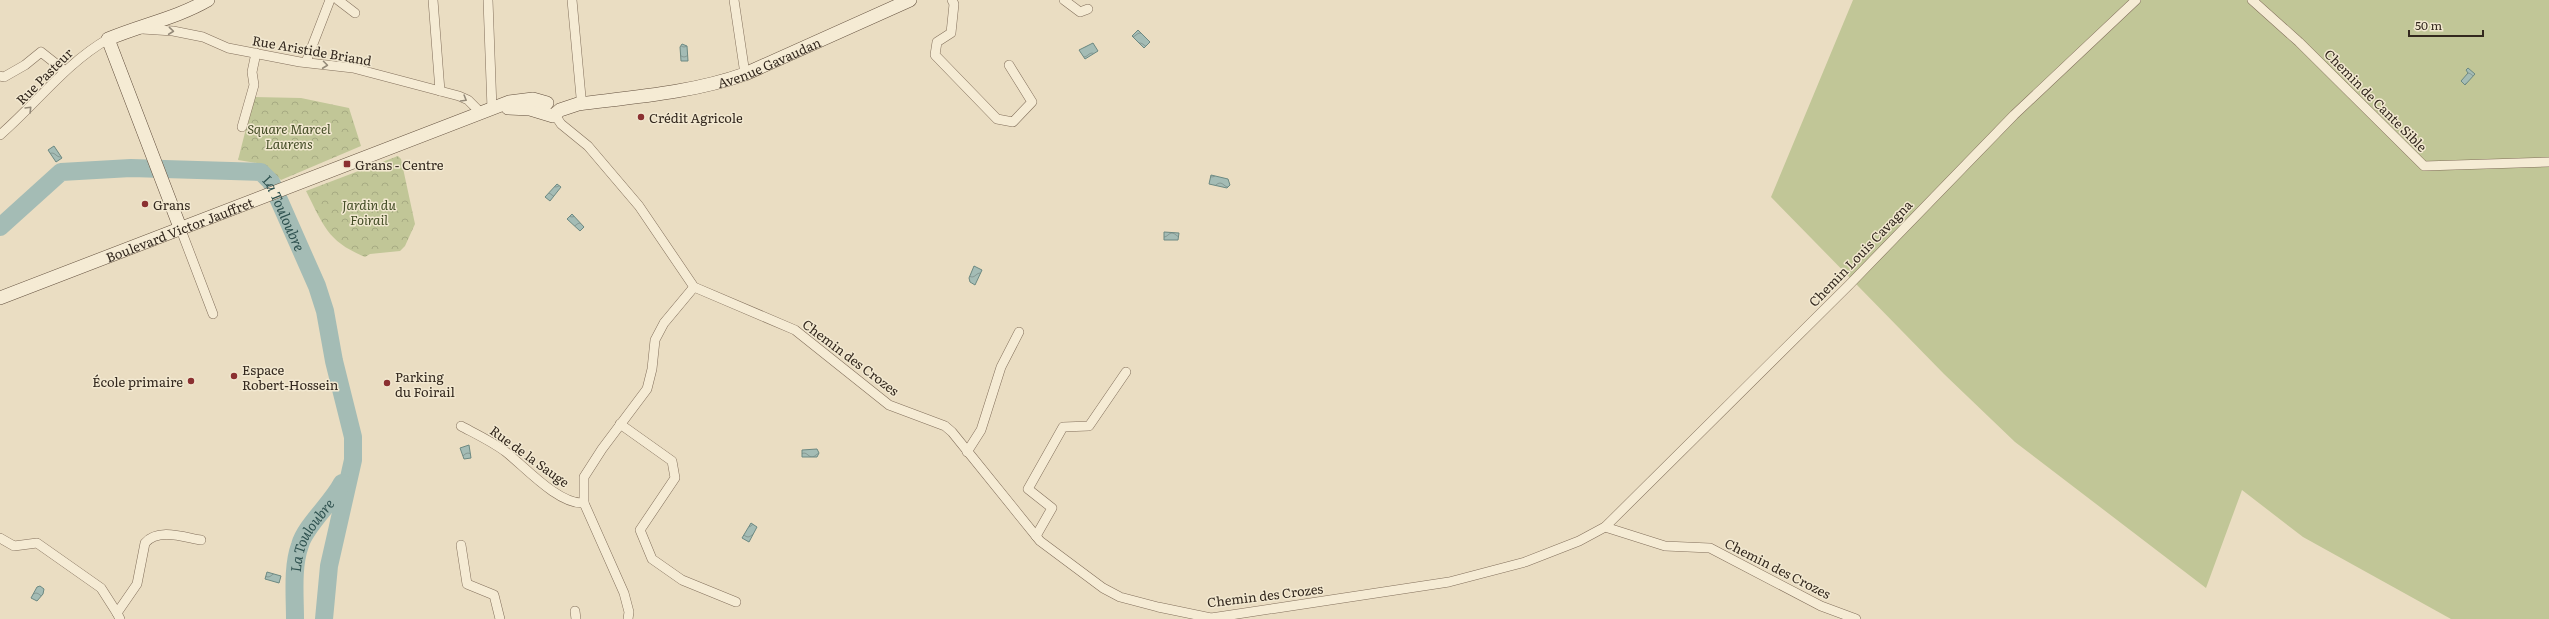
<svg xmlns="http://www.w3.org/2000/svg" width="2549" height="619" viewBox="0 0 2549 619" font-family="Literata,serif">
<defs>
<pattern id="forest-crowns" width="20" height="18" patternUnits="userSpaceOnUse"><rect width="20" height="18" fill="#c1c697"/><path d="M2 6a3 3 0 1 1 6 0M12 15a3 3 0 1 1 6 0" fill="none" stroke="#a6aa82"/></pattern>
<pattern id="water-waves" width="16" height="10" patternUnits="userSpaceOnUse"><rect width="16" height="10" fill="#a4bcb5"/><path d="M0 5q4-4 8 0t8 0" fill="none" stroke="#869993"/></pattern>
</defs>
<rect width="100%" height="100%" fill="#eaddc2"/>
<!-- green -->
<polygon fill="#c1c697" points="1853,0 2549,0 2549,619 2451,619 2303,537 2242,490 2206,588 2015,442 1944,374 1771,197"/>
<!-- forest -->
<g fill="url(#forest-crowns)">
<polygon points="254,97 301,98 349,108 361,146 281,180 263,164 238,160"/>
<path d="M 398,156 L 401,159 L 415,224 L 405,246 L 400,251 L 370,254 L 365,257 C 327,241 324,226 306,191 Z"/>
</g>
<!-- water -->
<g fill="url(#water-waves)" stroke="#6c8982">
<polygon points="1138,30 1150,42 1144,48 1132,36"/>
<polygon points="1093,43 1098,51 1085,59 1079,50"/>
<polygon points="682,44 687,46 688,61 681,61 680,47"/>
<polygon points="2468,68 2475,74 2465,85 2461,81 2468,73 2466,70"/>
<polygon points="54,146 62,158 56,162 48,150"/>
<polygon points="1211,175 1228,179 1230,185 1227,188 1209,184"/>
<polygon points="557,184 561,187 550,201 545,197"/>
<polygon points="572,214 584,227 580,231 567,219"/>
<polygon points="1164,232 1179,233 1178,240 1164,240"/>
<polygon points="974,266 982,270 975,285 970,282 969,278"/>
<polygon points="469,445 471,458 464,459 460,448"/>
<polygon points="817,449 819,453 817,457 802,457 802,450"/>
<polygon points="751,523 757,527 749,542 742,538"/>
<polygon points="267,572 281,576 279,583 265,579"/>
<polygon points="40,586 44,589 43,594 37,601 31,598 37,587"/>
</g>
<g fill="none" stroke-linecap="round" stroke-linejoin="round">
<!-- river -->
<g stroke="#a4bcb5" stroke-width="18">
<path id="s1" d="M 0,227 L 61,172 L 131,168 L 261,172 L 271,182 L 317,286 L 325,311 L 334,361 L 353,437 L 353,460 L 329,566 L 324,619"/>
<path id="s2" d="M 295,619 C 295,596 292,567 300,545 C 305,526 332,503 342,483"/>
</g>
<!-- street casing -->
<g stroke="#826f5b" stroke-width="10">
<g id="street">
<polyline points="338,0 355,13"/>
<polyline points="433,0 440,91"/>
<polyline points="488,0 492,109"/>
<polyline points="572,0 581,97"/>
<polyline points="734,0 745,74"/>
<polyline points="952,0 954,4 951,33 937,42 935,55 997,119 1013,122 1032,102 1009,65"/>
<polyline points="1064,0 1080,12 1088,9"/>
<polyline points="2252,0 2299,42 2424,166 2549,162"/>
<polyline points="142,29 173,31 203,37 228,48 300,62 353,68 459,96 468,100 481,113"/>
<polyline points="306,62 330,0"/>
<polyline points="0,76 4,77 25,65 41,52 65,71"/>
<polyline points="555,115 561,124 588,146 639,206 694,287 795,330 889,405 945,426 952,432 1040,541 1103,588 1120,597 1158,607 1211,618 1449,582 1525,562 1579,541 1605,527 1849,285 2014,115 2136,0"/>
<polyline points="242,127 254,85 252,72 256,53"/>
<path d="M 0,135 C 36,104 66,63 108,39"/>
<polyline points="181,230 213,314"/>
<polyline points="620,424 672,461 675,478 640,530 652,559 682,580 736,602"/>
<path d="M 461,426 C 476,434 493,442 506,452 C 525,467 559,505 584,503"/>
<polyline points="967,452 981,430 1001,367 1019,332"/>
<polyline points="1605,527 1665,546 1710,548 1821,606 1856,619"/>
<polyline points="1036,536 1052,508 1028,489 1063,427 1089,426 1126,372"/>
<polyline points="0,538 14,546 37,543 101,588 117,613"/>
<polyline points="461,545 467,584 494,595 500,619"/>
<polyline points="575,611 576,619"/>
<path d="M 120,619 L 117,613 L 137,584 L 145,543 C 158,528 183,537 201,540"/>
<polyline points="628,619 629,612 624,593 584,503 584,477 602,449 647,389 652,369 655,340 664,323 694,287"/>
</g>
</g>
<!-- secondary casing -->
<g stroke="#63503e" stroke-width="14">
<g id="secondary">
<path id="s3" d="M 508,108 L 530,109 L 553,116 L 560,110 L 578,104 C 634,97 691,93 745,74 L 910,0"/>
<path d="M 181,230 L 108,39 C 141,25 177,18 208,0"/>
<path id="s4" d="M 0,298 L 509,102 L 533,99 L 547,103"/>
</g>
</g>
<!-- street -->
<use href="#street" stroke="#f5ebd4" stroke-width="9"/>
<!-- secondary -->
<use href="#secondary" stroke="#f5ebd4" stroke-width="13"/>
</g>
<!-- one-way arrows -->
<defs><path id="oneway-chevron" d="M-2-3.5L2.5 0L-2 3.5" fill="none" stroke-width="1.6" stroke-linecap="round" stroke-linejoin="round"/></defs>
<g stroke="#948a79">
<use href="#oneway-chevron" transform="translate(171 31) rotate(6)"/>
<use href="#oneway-chevron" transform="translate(325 65) rotate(7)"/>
<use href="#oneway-chevron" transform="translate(464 99) rotate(31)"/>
<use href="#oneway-chevron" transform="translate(29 109) rotate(-46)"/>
</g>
<!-- markers -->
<g fill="#8b3031" stroke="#f2e8d0" stroke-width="1.5">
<circle cx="641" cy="117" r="4"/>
<rect x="343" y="160" width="8" height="8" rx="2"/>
<circle cx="145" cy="204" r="4"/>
<circle cx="234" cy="376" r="4"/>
<circle cx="191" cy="381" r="4"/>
<circle cx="387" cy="383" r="4"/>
</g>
<g text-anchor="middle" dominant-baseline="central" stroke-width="3" stroke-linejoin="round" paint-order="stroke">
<!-- street labels -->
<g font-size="13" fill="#33281e" stroke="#f2e8d0">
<text transform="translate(312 50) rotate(10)">Rue Aristide Briand</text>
<text stroke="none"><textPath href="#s3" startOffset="271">Avenue Gavaudan</textPath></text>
<text transform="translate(44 76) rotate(-45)">Rue Pasteur</text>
<text transform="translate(2376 100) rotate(45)">Chemin de Cante Sible</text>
<text stroke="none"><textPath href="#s4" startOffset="192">Boulevard Victor Jauffret</textPath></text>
<text transform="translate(1860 253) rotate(-46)">Chemin Louis Cavagna</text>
<text transform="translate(851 357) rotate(37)">Chemin des Crozes</text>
<text transform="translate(530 456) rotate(36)">Rue de la Sauge</text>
<text transform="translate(1778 568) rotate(27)">Chemin des Crozes</text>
<text transform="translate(1265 595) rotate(-7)">Chemin des Crozes</text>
</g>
<!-- poi labels -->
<g font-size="13" fill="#33281e" stroke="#f2e8d0" text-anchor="start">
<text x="649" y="117">Crédit Agricole</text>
<text x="355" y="164">Grans - Centre</text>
<text x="153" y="204">Grans</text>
<text x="242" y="369">Espace<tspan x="242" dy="15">Robert-Hossein</tspan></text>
<text x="395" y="376">Parking<tspan x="395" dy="15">du Foirail</tspan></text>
<text x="183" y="381" text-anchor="end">École primaire</text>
</g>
<!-- park labels -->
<g font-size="13" font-style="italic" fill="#444d26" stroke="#f2e8d0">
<text x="289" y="128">Square Marcel<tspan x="289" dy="15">Laurens</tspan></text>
<text x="369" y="204">Jardin du<tspan x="369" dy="15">Foirail</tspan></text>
</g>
<!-- water labels -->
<g font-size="14" font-style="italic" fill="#2e514f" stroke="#f2e8d0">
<text stroke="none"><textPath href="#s1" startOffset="330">La Touloubre</textPath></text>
<text stroke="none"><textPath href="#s2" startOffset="88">La Touloubre</textPath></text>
</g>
</g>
<!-- scale -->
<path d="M2409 30v6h74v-6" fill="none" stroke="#33281e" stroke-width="2"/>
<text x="2415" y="30" font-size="12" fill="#33281e" stroke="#f2e8d0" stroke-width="3" paint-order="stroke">50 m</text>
</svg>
